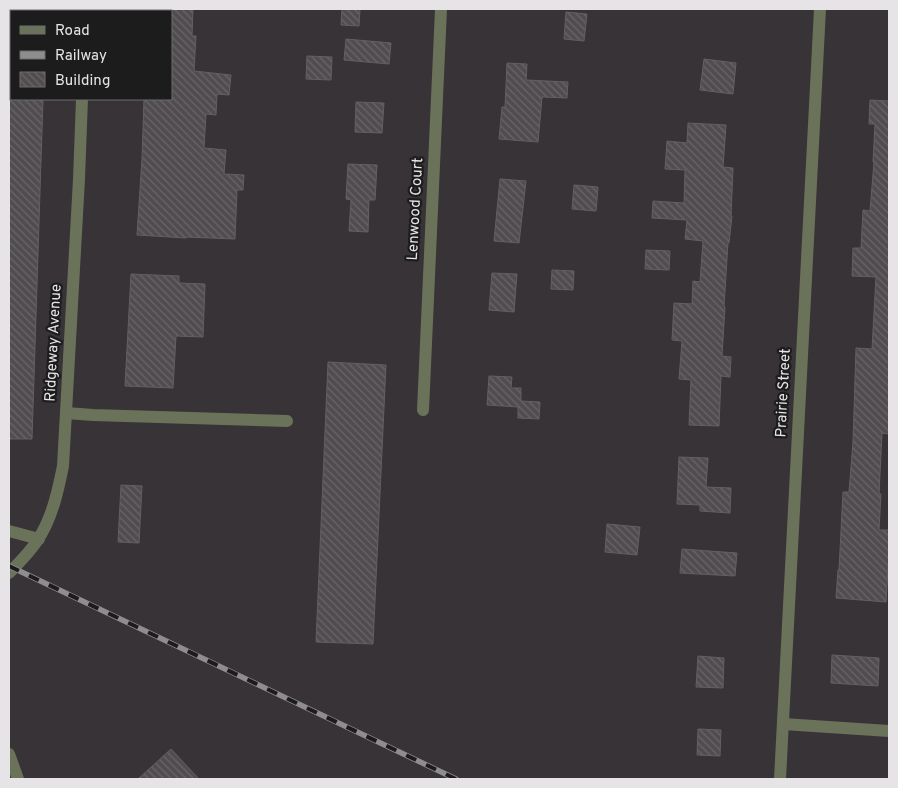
<svg xmlns="http://www.w3.org/2000/svg" width="898" height="788" viewBox="0 0 898 788" font-family="Overpass,sans-serif">
<defs>
<pattern id="building-back-hatch" width="6" height="6" patternUnits="userSpaceOnUse" patternTransform="scale(1.25)"><rect width="6" height="6" fill="#504c50"/><path d="M-1 5l2 2M0 0l6 6M5-1l2 2" fill="none" stroke="#696669"/></pattern>
</defs>
<rect width="100%" height="100%" fill="#373337"/>
<!-- building -->
<g fill="url(#building-back-hatch)" stroke="#635f64">
<polygon points="171,9 193,9 192,36 196,36 194,71 231,75 229,95 217,94 216,115 206,114 204,148 226,150 224,174 244,175 243,190 237,190 235,239 186,237 186,238 137,235 142,159 144,99 171,99"/>
<polygon points="342,9 360,9 359,26 341,25"/>
<polygon points="566,12 587,14 584,41 564,39"/>
<polygon points="346,39 391,43 389,64 344,60"/>
<polygon points="307,56 332,57 331,80 306,79"/>
<polygon points="704,59 736,63 733,94 700,90"/>
<polygon points="507,63 527,64 526,80 568,82 567,98 542,97 538,142 499,139 502,107 505,107"/>
<polygon points="9,99 43,99 32,439 9,439"/>
<polygon points="870,100 889,101 889,434 882,433 879,494 881,494 879,530 889,530 889,552 886,602 836,598 838,570 839,570 843,492 849,492 853,442 856,348 872,349 876,277 852,276 853,248 861,248 863,210 870,211 874,162 873,162 875,124 869,124"/>
<polygon points="356,102 384,103 382,133 355,132"/>
<polygon points="688,123 726,125 723,167 733,168 731,216 732,216 729,243 728,243 724,306 725,307 722,356 731,357 730,377 721,376 719,426 689,425 691,380 679,379 682,341 672,340 674,303 692,304 693,281 700,282 703,241 685,239 687,220 652,218 653,201 684,203 685,170 665,169 667,141 687,143"/>
<polygon points="348,164 377,165 375,200 369,200 368,232 349,231 351,200 346,199"/>
<polygon points="500,179 526,181 519,243 494,241"/>
<polygon points="574,185 598,187 596,211 572,209"/>
<polygon points="646,250 670,251 669,270 645,269"/>
<polygon points="552,270 574,271 573,290 551,289"/>
<polygon points="492,273 517,274 514,312 489,310"/>
<polygon points="131,274 179,276 179,283 205,284 203,337 176,336 173,388 125,386"/>
<polygon points="328,362 386,365 373,644 316,642"/>
<polygon points="489,376 512,377 511,388 521,388 521,401 540,402 539,419 518,418 518,407 487,405"/>
<polygon points="679,457 708,458 706,487 731,488 730,513 700,511 700,505 677,504"/>
<polygon points="121,485 142,486 139,543 118,542"/>
<polygon points="607,524 640,527 637,555 605,552"/>
<polygon points="682,549 737,553 735,576 680,573"/>
<polygon points="832,655 879,658 878,686 831,683"/>
<polygon points="698,656 724,658 723,688 696,687"/>
<polygon points="698,729 721,730 720,756 697,755"/>
<polygon points="171,749 199,779 138,779"/>
</g>
<g fill="none" stroke-linecap="round" stroke-linejoin="round">
<!-- minor -->
<g stroke="#6a7359" stroke-width="12">
<polyline points="85,11 85,9"/>
<polyline points="423,410 441,9"/>
<polyline points="66,413 93,415 287,421"/>
<polyline points="9,531 39,539"/>
<path d="M 9,573 C 19,563 29,553 37,541 C 52,519 58,491 63,466 L 79,179 L 82,99"/>
<polyline points="783,724 889,731"/>
<polyline points="9,754 18,779"/>
<polyline points="780,779 820,9"/>
</g>
<!-- rail casing -->
<g stroke="#908d90" stroke-width="5.5">
<polyline id="rail" points="9,566 456,779"/>
</g>
<!-- rail -->
<use href="#rail" stroke="#1d1c1d" stroke-width="4" stroke-dasharray="11" stroke-linecap="butt"/>
</g>
<g text-anchor="middle" dominant-baseline="central" stroke-width="4.5" stroke-linejoin="round" paint-order="stroke">
<!-- street labels -->
<g font-size="15" fill="#e7e4e7" stroke="#1d1c1d">
<text transform="translate(416 209) rotate(-87)">Lenwood Court</text>
<text transform="translate(54 343) rotate(-87)">Ridgeway Avenue</text>
<text transform="translate(784 393) rotate(-87)">Prairie Street</text>
</g>
</g>
<!-- border -->
<rect width="898" height="788" fill="none" stroke="#e7e4e7" stroke-width="20"/>
<!-- legend -->
<rect x="10" y="10" width="162" height="90" fill="#1d1c1d" stroke="#6e6c6e"/>
<rect x="20" y="26" width="25" height="8" fill="#6a7359" stroke="#6e6c6e"/>
<text x="55" y="35" font-size="15" fill="#e7e4e7">Road</text>
<rect x="20" y="51" width="25" height="8" fill="#908d90" stroke="#6e6c6e"/>
<text x="55" y="60" font-size="15" fill="#e7e4e7">Railway</text>
<rect x="20" y="72" width="25" height="15" fill="url(#building-back-hatch)" stroke="#6e6c6e"/>
<text x="55" y="85" font-size="15" fill="#e7e4e7">Building</text>
</svg>
